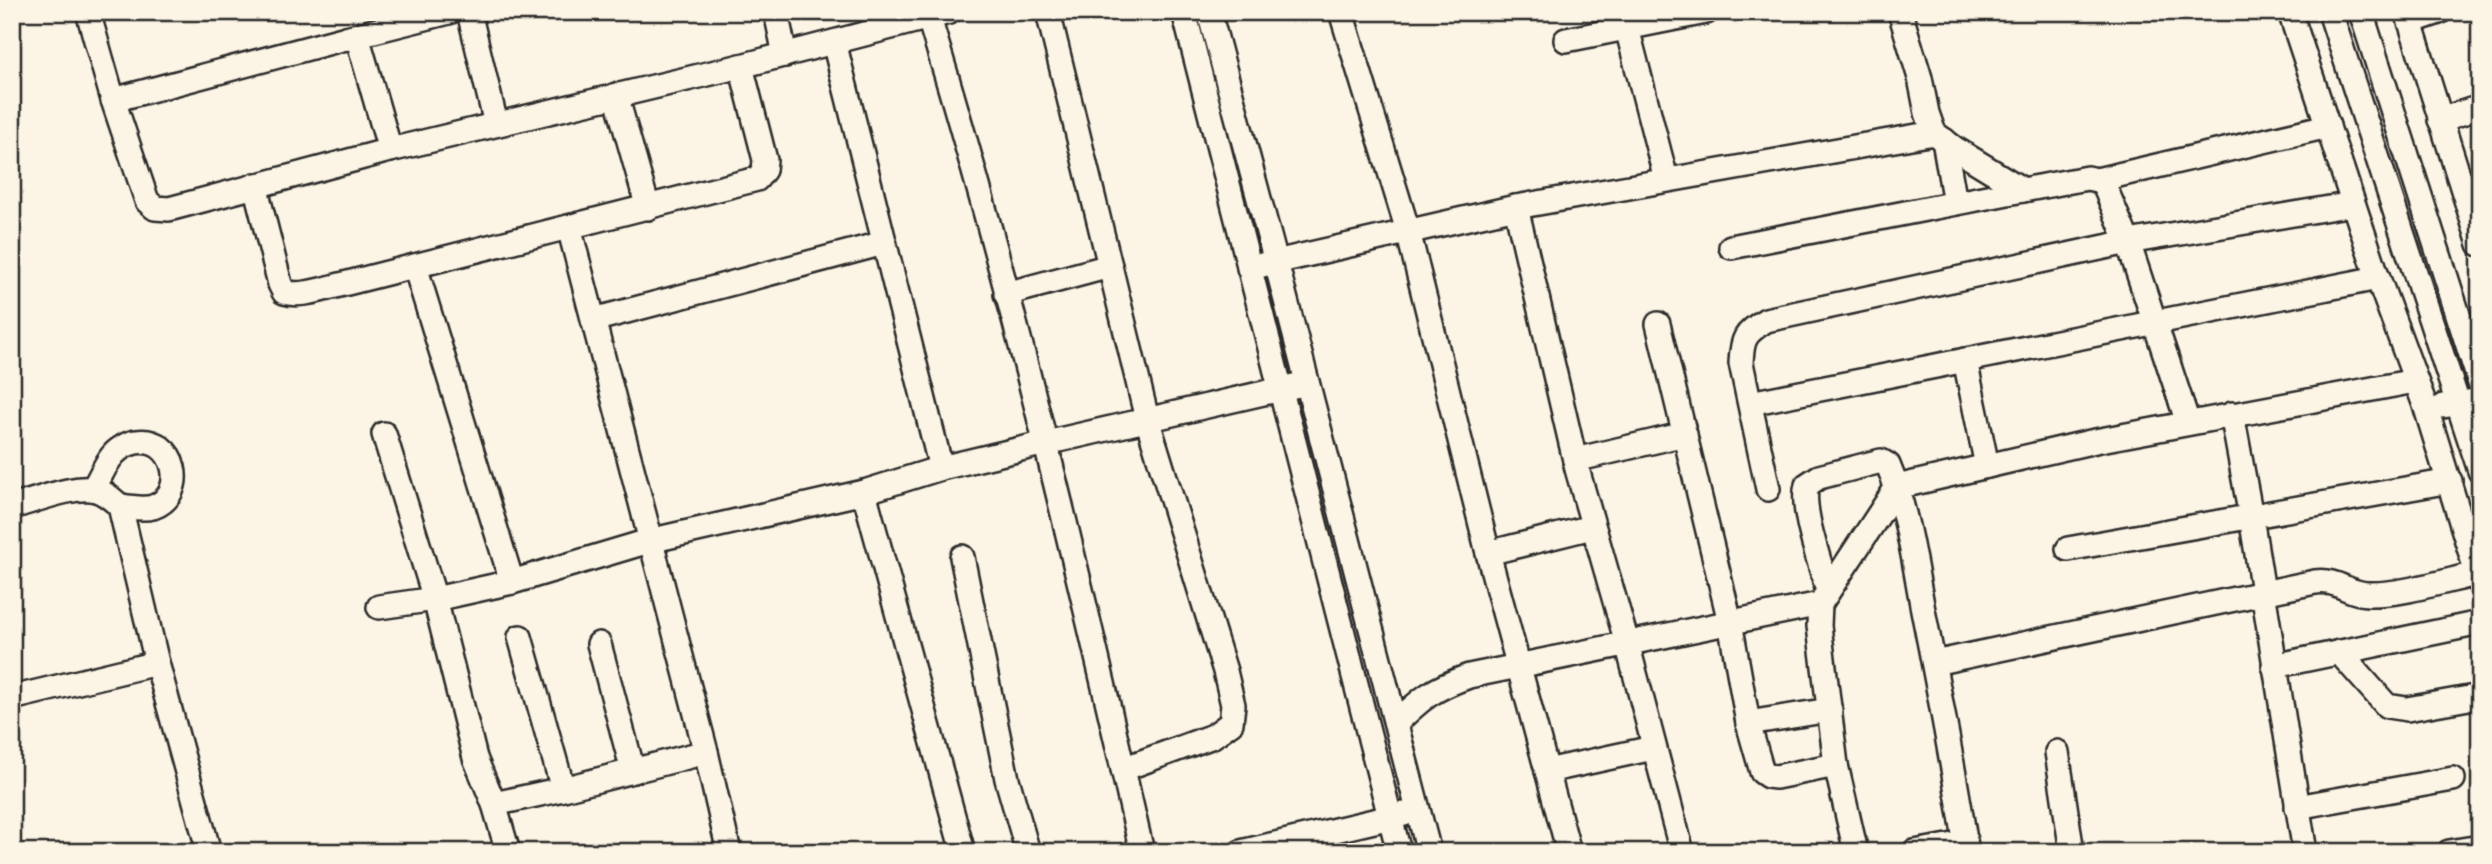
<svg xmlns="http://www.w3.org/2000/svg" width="2492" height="864" viewBox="0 0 2492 864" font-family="Pangolin,sans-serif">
<rect width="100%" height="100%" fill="#fcf5e5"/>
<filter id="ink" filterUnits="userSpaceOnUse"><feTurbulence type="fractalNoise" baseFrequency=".0143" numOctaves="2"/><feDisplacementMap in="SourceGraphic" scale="14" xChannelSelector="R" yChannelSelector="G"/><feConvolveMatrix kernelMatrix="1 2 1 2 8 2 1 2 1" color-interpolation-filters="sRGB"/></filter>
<g filter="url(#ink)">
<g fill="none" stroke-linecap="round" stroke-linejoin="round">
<!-- minor casing -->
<g stroke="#2b2b2b" stroke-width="28">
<g id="minor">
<polyline points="88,12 113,100 147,201 155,208 169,209 390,150 741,66 949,12"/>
<polyline points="469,12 496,124"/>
<polyline points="776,12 785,55"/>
<polyline points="1184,12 1399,852"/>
<polyline points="1209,12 1276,262 1429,852"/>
<polyline points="1341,12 1408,231 1488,553 1592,527"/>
<polyline points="1900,12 1920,78 1927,113 1934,133"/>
<polyline points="2290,12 2378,278 2426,408 2480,583"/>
<polyline points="2330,12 2480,471"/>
<polyline points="2361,12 2480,383"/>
<polyline points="2407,12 2480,244"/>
<path d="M 929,18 C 1013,292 1078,572 1142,852"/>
<polyline points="2410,22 2439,12"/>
<polyline points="1627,28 1666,179"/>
<polyline points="346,38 449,12"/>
<polyline points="1566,40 1706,12"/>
<polyline points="834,42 941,468"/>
<polyline points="616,95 648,208"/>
<polyline points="113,100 346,38 358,39 390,150"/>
<polyline points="2440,120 2480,107"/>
<polyline points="1944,140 1955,203"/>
<polyline points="2097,180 2328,126"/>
<path d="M 255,185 L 280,284 L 284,292 C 298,296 313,292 328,288 L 757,179 L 764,170 L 765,160 L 741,66"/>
<polyline points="1516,207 1577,469 1627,643 1682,852"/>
<polyline points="569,227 706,752 729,852"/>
<polyline points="1731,247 2023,190"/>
<polyline points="415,266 512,582"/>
<polyline points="1110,266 1147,419 1225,671 1233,705 1231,723 1213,736 1123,769"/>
<polyline points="1249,268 1516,207 1934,133 1954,148 2023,190 2087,178 2097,180 2104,185 2128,242 2188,423"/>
<polyline points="1006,294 1110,266 1048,12"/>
<polyline points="593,320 884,243"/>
<polyline points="1658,324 1730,622 1748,723 1762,772 1768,776 1776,777 1836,765"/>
<polyline points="1965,360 1987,466"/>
<polyline points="1750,403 2378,278"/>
<polyline points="2443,406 2480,400"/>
<polyline points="2232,414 2251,517 2305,852"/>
<polyline points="384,434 435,599 475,758 494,804 508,852"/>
<polyline points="1575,460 1685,434"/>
<path d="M 93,489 C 100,478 105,464 113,455 C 118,449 128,443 136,442 C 176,435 189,495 153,507 C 142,510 130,507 120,506"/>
<path d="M 1768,489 L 1741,363 C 1742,338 1745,333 1766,320 L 2128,242 L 2353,204"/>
<polyline points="864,492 963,852"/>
<path d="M 12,507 C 34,501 76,484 96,490 C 106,493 112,499 120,506 L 157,663 L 12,698"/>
<polyline points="2068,549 2450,481"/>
<polyline points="1488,553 1569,852"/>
<polyline points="962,557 1007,779 1028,852"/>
<path d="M 1828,591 C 1821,565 1800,509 1807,485 L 1819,477 L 1881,461 L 1888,465 C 1907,510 1914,561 1923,610 C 1939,690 1954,771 1967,852"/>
<polyline points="1820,604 1819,626 1836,765 1856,852"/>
<polyline points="379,607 435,599 512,582 649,541 864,492 941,468 1046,443 1307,383"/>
<polyline points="520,637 563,789"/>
<polyline points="599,644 633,771"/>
<polyline points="2339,652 2387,706 2407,709 2480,696"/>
<polyline points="157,663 209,852"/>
<path d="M 1934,663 L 2315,582 C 2338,579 2348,594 2368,594 C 2400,595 2445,581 2477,574"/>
<polyline points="2274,666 2480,623"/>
<path d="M 1396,723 C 1423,697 1433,689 1469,676 L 1820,604 L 1897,487 L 2095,441 L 2415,381"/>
<polyline points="1748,723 1830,710"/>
<polyline points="2057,752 2072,852"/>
<polyline points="1547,771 1653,748"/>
<polyline points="494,804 563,789 706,752"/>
<polyline points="2297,807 2453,779"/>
<polyline points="1241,852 1404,814"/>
<polyline points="1914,852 1965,843"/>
<polyline points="2449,852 2480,847"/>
</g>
</g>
<!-- minor -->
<use href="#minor" stroke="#fcf5e5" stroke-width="23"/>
</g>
</g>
<!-- margin -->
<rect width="2492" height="864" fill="none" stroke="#fcf5e5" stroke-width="42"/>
<rect x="21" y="21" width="2450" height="822" fill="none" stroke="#2b2b2b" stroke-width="2.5" filter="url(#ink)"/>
</svg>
